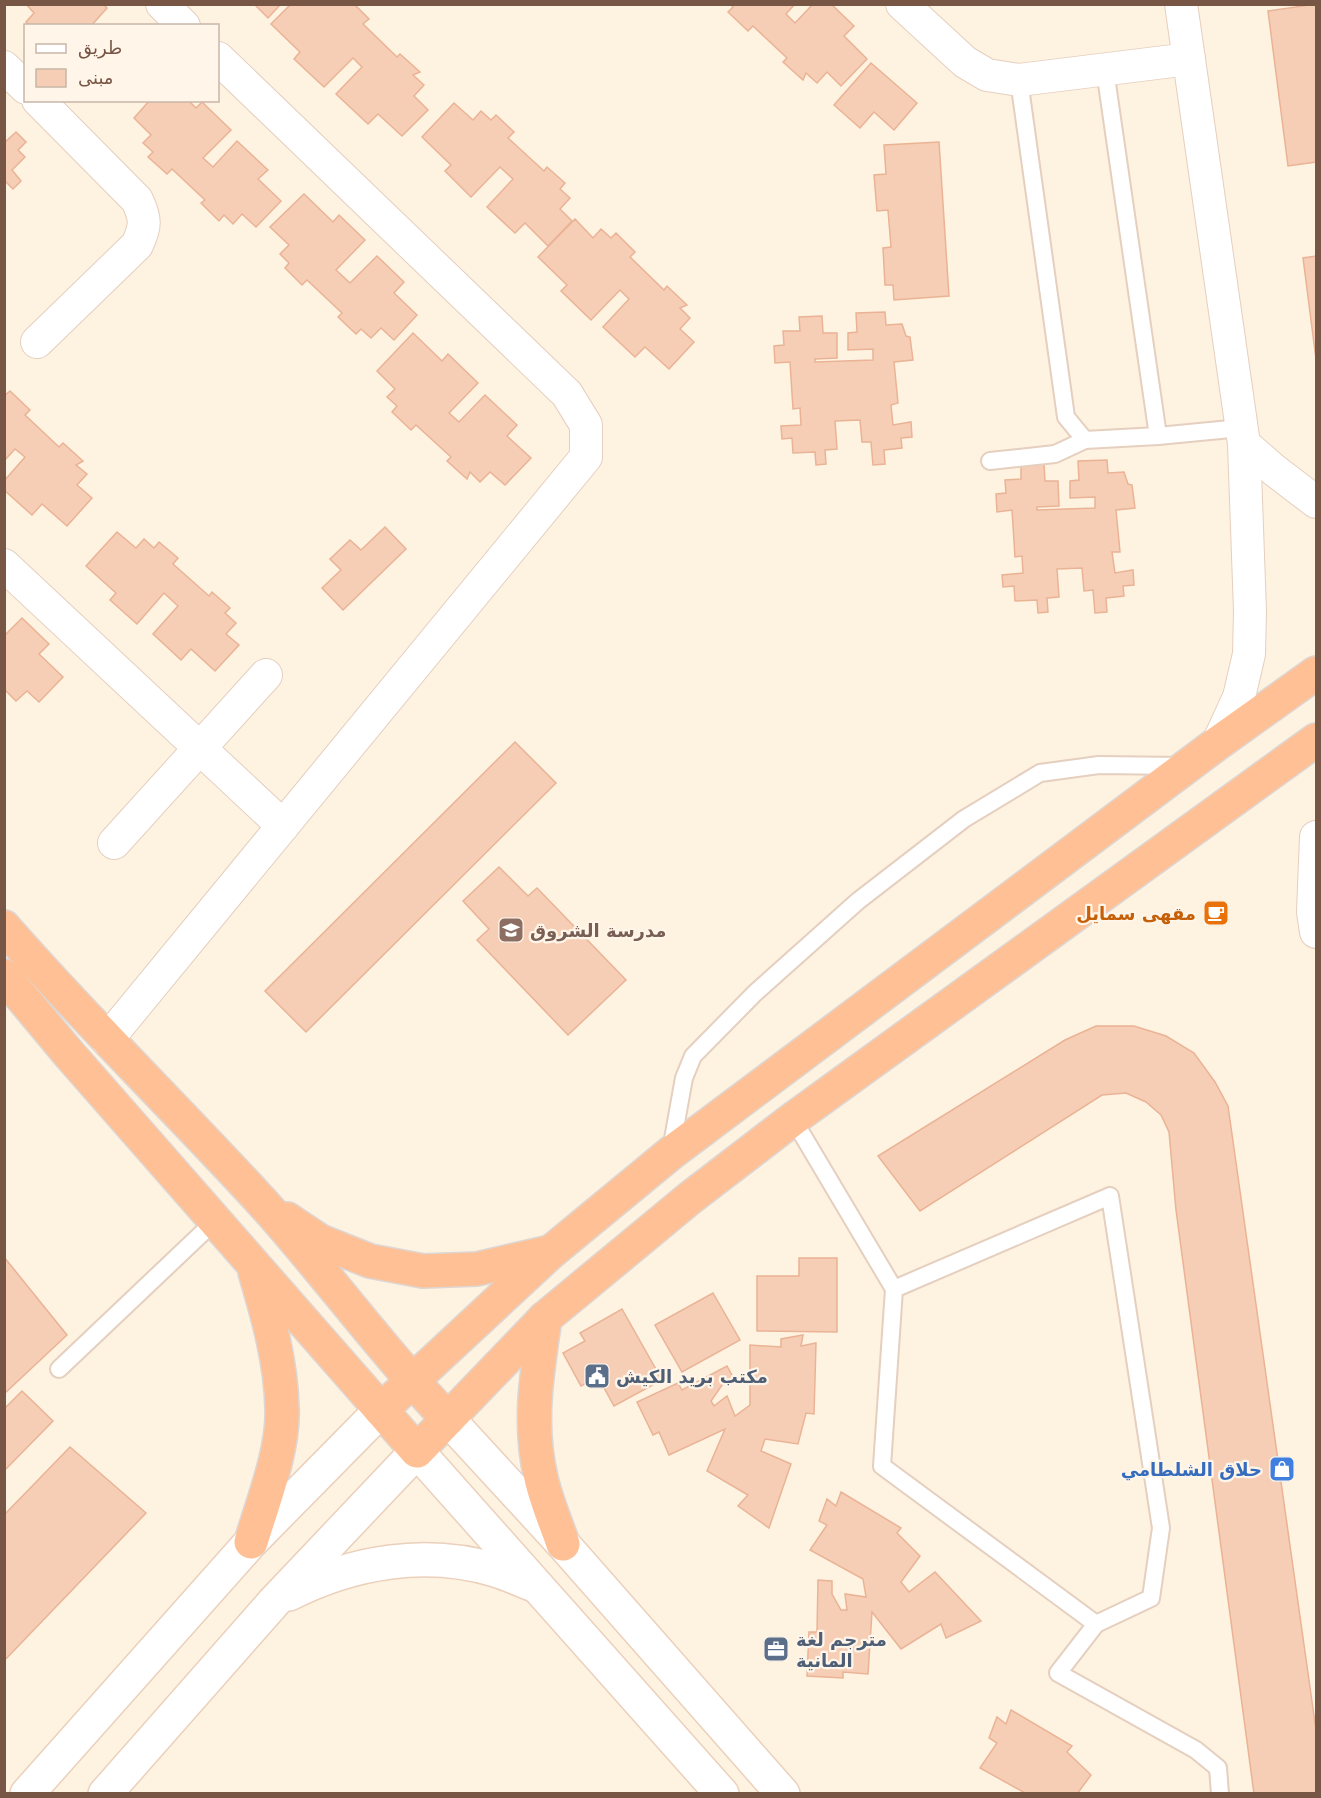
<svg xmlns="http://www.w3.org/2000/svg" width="1321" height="1798" viewBox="0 0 1321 1798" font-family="'DejaVu Sans',Cairo,sans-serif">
<rect width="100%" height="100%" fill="#fef2e1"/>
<!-- building -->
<g fill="#f6ceb6" stroke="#eab395" stroke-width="1.5">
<polygon points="26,4 103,4 107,8 91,26 30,26 26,22 34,13"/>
<polygon points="254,4 281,4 268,18"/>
<polygon points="291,4 354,4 369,19 363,24 397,57 400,54 420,72 413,75 424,85 414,96 428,110 402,136 378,114 368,124 336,94 362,67 353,58 324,87 294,59 300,52 271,24"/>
<polygon points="730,4 795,4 786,14 795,23 813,4 831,4 854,26 844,36 867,59 841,86 827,72 817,83 806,73 803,80 783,62 787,58 753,26 748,31 728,12 733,7"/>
<polygon points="1316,4 1316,162 1288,166 1268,11"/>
<polygon points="871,63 917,103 894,130 874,112 860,128 834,105"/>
<polygon points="150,100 188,100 196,108 202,102 231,130 203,158 213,167 237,141 268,170 258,179 281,201 256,227 242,214 233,224 224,215 219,221 201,203 205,200 172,169 167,174 148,157 153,152 143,143 151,135 134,118"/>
<polygon points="454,103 473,120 481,111 491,120 496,115 514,132 508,138 544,171 547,167 565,183 560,189 570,198 560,209 572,221 548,246 525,223 515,233 487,207 513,179 500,167 471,197 445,171 451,165 422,137"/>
<polygon points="16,132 26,142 18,150 25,157 12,170 21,181 13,189 4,180 4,143"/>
<polygon points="939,142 949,296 894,300 893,285 885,285 883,248 891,247 888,210 877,211 874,175 886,174 884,145"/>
<polygon points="304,194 333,222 339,215 365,240 336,270 350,283 377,256 404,282 394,293 417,315 394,340 381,328 371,338 361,329 356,334 338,317 342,313 307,280 302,285 285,268 289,263 280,254 289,245 270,227"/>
<polygon points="575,219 593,238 601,229 611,238 616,233 635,252 630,257 664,290 667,286 687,305 680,308 690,318 680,329 694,342 669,369 645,347 635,357 603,327 629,299 620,290 591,320 561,291 567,285 538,257"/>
<polygon points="1316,256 1316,359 1303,258"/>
<polygon points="885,312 886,325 902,324 906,336 910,337 913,360 894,362 898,403 891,405 893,425 911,422 912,437 901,438 902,448 884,450 885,464 873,465 871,442 862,442 860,420 835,421 837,449 825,450 826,464 816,465 815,452 793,453 792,438 782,439 781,426 801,425 800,408 793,409 790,362 775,363 774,346 784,345 783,331 800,331 799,317 822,316 823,333 837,333 837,358 815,359 815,362 873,360 873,349 848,350 848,333 857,332 856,313"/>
<polygon points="413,333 442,361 448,354 478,383 449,413 459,422 485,395 517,425 507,436 531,458 505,485 490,472 480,482 470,472 467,479 447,461 451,457 416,425 411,430 392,412 397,406 387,397 395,389 377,371"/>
<polygon points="10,391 30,410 25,415 59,447 63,443 83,461 76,465 87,474 77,485 92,498 67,526 42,504 32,515 4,490 4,481 25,457 15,449 4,461 4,396"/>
<polygon points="1107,460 1108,473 1124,472 1128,484 1132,485 1135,508 1116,510 1120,552 1112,552 1115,573 1133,570 1134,585 1123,586 1124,596 1106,598 1107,612 1095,613 1093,590 1084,591 1082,568 1057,569 1059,597 1047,598 1048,612 1038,613 1037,600 1015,601 1014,586 1003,587 1002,575 1023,573 1022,556 1015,557 1012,510 997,512 996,494 1006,493 1005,480 1021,479 1021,465 1044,464 1045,481 1058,481 1059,506 1037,507 1037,510 1095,508 1095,497 1070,498 1070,481 1079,480 1078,461"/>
<polygon points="385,527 406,549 343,610 322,588 341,570 330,559 350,540 361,550"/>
<polygon points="117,532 136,548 144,539 154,548 159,542 178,558 173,564 209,596 212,592 230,608 225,613 236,623 226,634 239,645 215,671 191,649 181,660 153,634 178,606 164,593 137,624 110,600 116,593 86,566"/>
<polygon points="22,618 49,644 39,654 63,677 39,702 27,691 16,701 6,691 4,692 4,636"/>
<polygon points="515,742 556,783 306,1032 265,991"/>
<polygon points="499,867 528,896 537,888 626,980 568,1035 477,940 489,929 463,901"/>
<polygon points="1096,1026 1134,1026 1166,1036 1194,1053 1215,1082 1228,1106 1316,1730 1316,1794 1254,1794 1176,1210 1169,1132 1161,1115 1146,1102 1126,1093 1102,1095 920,1211 878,1156 1065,1040"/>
<polygon points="4,1257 67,1335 4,1394"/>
<polygon points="799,1258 837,1258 837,1332 757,1331 757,1276 799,1276"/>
<polygon points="713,1293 740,1340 682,1372 655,1325"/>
<polygon points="622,1309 662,1380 614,1406 598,1377 581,1386 563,1353 585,1341 580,1333"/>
<polygon points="803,1335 801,1346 816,1343 814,1414 806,1413 798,1444 765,1439 761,1451 791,1464 769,1528 738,1506 748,1495 707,1471 725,1429 669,1455 659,1432 653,1435 637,1402 678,1383 682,1390 727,1366 734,1379 722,1385 711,1401 714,1406 727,1396 735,1416 750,1405 750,1345 781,1347 781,1339"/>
<polygon points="22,1391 53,1421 4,1471 4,1409"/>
<polygon points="70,1447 146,1513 4,1661 4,1515"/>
<polygon points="841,1492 901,1528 897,1533 920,1556 901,1582 909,1592 935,1572 981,1621 946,1638 941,1624 901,1649 872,1612 868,1674 843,1672 843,1678 807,1676 809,1632 817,1632 818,1580 832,1581 832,1594 841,1610 847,1610 845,1594 866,1597 863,1579 810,1550 827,1525 819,1521 827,1499 836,1506"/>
<polygon points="1011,1710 1072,1746 1067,1752 1091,1775 1077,1794 1027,1794 980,1768 997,1743 989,1738 997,1717 1006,1724"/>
</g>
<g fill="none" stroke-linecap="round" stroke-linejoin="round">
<!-- service casing -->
<g stroke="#e5cfbf" stroke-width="20">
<g id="service">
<polyline points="1105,70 1158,436"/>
<polyline points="1019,80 1066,417 1085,440 1158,436 1241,428"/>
<polyline points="990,461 1055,454 1085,440"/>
<polyline points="793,1119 894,1289 882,1466 1096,1624 1151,1598 1161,1528 1110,1196 894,1289"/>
<polyline points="671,1150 684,1078 693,1056 755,993 858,901 964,819 1040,773 1099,765 1181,766"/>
<polyline points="59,1369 216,1220"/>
<polyline points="1096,1624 1058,1673 1196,1750 1218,1768 1220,1794"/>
</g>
</g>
<!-- minor casing -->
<g stroke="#e5cfbf" stroke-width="34">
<g id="minor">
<polyline points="162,4 184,26"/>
<polyline points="902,4 965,62 987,75 1019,80 1189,59"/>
<polyline points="1181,4 1244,444 1250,611 1249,654 1239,697 1218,743"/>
<polyline points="4,67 26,88"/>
<path d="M 37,342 L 137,245 C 146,226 146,219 137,200 L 38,100"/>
<polyline points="1244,444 1274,470 1316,502"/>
<polyline points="4,565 283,826"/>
<polyline points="1316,837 1313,912 1316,932"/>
<polyline points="114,843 266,675"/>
<polyline points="107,1040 586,457 586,425 567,394 218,58"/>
</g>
</g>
<!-- secondary casing -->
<g stroke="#ebd0bb" stroke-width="36">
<g id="secondary">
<polyline points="448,1419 563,1544 783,1794"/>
<path d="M 289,1594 C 352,1562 426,1549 495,1570 C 508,1574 521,1580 534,1585"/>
<polyline points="27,1794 251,1542 381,1410"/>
<polyline points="105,1794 274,1602 417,1451 722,1794"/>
</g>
</g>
<!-- trunk casing -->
<g stroke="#ded6d3" stroke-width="36">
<g id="trunk">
<path d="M 4,927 C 87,1022 177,1109 262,1202 C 326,1273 382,1351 448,1419"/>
<polyline points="4,976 69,1054 417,1451 545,1318 690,1198 793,1119 1316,740"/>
<polyline points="287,1219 320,1241 370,1261 423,1271 477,1269 550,1252"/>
<path d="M 545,1318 C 537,1372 528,1424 541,1478 C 546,1501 556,1523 563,1544"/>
<polyline points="381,1410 551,1252 671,1153 1218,743 1316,673"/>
<path d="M 251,1542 C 263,1502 284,1449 282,1408 C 281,1361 268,1316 255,1272"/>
</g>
</g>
<!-- service -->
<use href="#service" stroke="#fff" stroke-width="16"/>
<!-- minor -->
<use href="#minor" stroke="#fff" stroke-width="32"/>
<!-- secondary -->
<use href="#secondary" stroke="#fff" stroke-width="33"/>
<!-- trunk -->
<use href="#trunk" stroke="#fec094" stroke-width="33"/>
</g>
<!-- icons -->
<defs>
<g id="cafe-square" transform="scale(1.35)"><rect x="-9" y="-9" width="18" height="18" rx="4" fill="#e8710a" stroke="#fff6e9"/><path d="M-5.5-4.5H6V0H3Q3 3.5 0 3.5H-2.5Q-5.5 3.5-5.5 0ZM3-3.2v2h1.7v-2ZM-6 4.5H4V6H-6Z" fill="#fff"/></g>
<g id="school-square" transform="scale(1.35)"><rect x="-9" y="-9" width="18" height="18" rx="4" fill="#8d6e63" stroke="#fff6e9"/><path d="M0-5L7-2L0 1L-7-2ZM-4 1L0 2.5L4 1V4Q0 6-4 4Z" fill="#fff"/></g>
<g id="civic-square" transform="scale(1.35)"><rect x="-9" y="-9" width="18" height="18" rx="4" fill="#5c6f8a" stroke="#fff6e9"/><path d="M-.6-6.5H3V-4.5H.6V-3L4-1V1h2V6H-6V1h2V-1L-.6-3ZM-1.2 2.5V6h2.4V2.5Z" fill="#fff"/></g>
<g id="shop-square" transform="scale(1.35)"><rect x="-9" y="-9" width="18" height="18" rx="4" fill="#3f7fe0" stroke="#fff6e9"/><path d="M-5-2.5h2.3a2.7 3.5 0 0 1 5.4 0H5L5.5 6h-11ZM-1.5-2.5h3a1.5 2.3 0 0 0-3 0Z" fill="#fff"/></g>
<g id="office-square" transform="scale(1.35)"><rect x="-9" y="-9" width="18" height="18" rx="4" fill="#5c6f8a" stroke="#fff6e9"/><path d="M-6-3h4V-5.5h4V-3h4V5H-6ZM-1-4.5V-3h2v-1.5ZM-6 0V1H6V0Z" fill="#fff"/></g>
</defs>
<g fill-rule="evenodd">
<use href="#cafe-square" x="1216" y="913"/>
<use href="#school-square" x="511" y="930"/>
<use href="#civic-square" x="597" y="1376"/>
<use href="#shop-square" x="1282" y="1469"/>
<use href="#office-square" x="776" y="1649"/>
</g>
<g text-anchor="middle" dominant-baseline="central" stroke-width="4.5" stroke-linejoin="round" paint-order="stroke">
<!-- food labels -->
<g font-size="18" font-weight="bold" fill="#c56008" stroke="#fff6e9" text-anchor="end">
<text x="1196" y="913">مقهى سمايل</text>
</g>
<!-- education labels -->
<g font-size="18" font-weight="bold" fill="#785e54" stroke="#fff6e9" text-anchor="start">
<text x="530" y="930">مدرسة الشروق</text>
</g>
<!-- service labels -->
<g font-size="18" font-weight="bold" fill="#4e5e75" stroke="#fff6e9" text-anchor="start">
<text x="616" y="1376">مكتب بريد الكيش</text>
<text x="796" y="1639">مترجم لغة<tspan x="796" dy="21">المانية</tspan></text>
</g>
<!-- shop labels -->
<g font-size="18" font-weight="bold" fill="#366cbe" stroke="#fff6e9" text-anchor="end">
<text x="1262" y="1469">حلاق الشلطامي</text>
</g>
</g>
<!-- border -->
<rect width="1321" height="1798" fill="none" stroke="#775646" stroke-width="12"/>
<!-- legend -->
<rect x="24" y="24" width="195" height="78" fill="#fff6e9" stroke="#c9b6a8" stroke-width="1.5"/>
<rect x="36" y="44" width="30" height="9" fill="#ffffff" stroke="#c9b6a8" stroke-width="1.5"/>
<text x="78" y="54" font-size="18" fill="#775646">طريق</text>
<rect x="36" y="69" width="30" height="18" fill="#f6ceb6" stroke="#c9b6a8" stroke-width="1.5"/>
<text x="78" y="84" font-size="18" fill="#775646">مبنى</text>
</svg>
